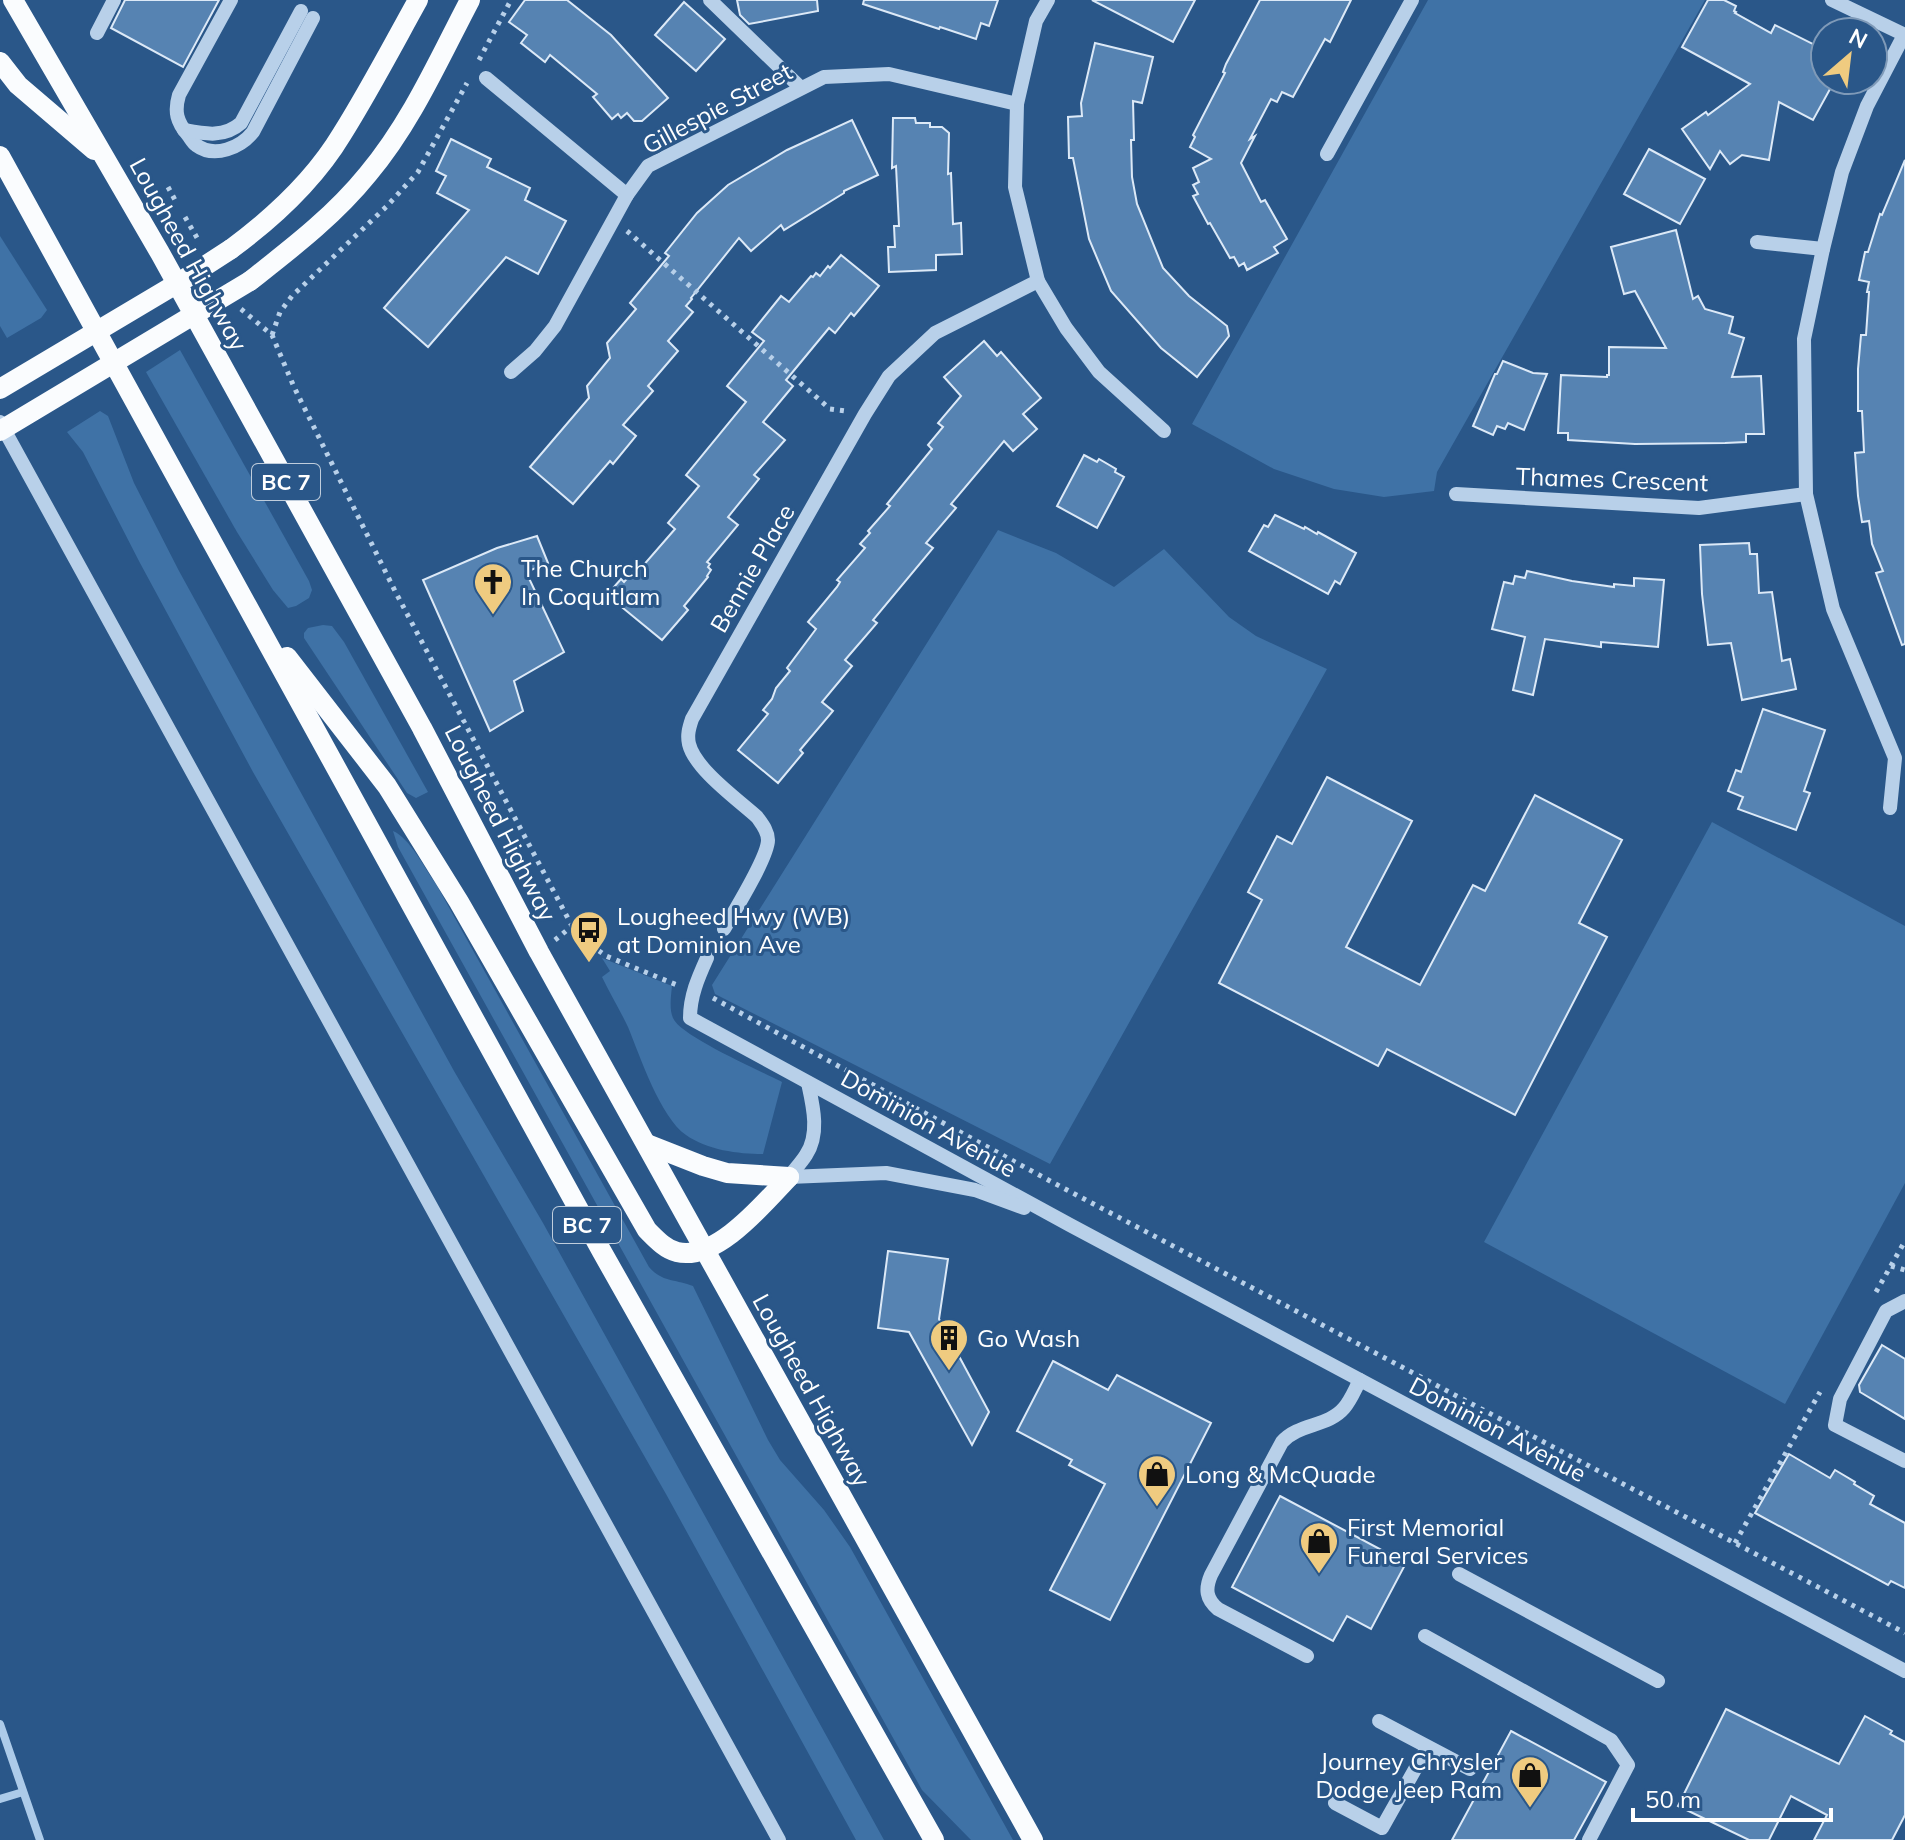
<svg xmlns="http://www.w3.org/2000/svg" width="1905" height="1840" viewBox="0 0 1905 1840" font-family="Mulish,sans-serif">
<rect width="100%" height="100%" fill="#2a5789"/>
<!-- green -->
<g fill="#3f72a6">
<polygon points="1428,0 1705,0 1437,472 1434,491 1384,497 1334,489 1274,469 1192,424"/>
<polygon points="0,236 47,310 41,318 7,338 0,326"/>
<polygon points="180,350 309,581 312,590 309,598 296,606 288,608 273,590 237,532 146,372"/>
<polygon points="100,411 108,416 134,483 179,571 454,1071 543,1223 884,1840 856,1840 666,1494 253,772 140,563 83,452 67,432"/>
<polygon points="998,530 1056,553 1114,587 1164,549 1229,617 1256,636 1327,669 1050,1164 715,994 712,985"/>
<polygon points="323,625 332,626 344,642 428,792 416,798 407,793 304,638 304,633 308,628"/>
<polygon points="1712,822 1905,926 1905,1183 1785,1404 1484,1242"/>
<path d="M 393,831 C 410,838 425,869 436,884 L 649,1267 C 663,1283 676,1279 693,1286 L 768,1440 L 780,1460 L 824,1510 L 850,1547 L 1013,1840 L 971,1840 L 922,1790 L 398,847 Z"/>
<path d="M 602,958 L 672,986 C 671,996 669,1009 673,1018 C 680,1036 761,1071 782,1082 L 763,1154 C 738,1154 707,1150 686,1135 C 660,1117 640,1056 628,1027 C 620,1010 610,994 602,977 L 610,971 Z"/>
</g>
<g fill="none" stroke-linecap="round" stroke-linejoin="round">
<!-- stream -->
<g stroke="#adcbe9" stroke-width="8">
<polyline points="0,1724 40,1840"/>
<polyline points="0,1799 23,1792"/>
</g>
</g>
<!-- building -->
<g fill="#5683b2" stroke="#dce9f7" stroke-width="2">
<polygon points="125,0 219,0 183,67 111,28"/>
<polygon points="525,0 567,0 611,35 668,98 642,121 634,121 627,113 621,118 618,114 612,119 593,97 597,94 550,55 545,62 521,43 527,35 509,22"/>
<polygon points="737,0 817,0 818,11 749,24 740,15"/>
<polygon points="864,0 998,0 989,26 981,23 976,39 940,27 939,29 863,4"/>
<polygon points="1092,0 1195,0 1173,42"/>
<polygon points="1260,0 1351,0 1330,42 1325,39 1293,97 1282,92 1277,102 1271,99 1250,139 1255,136 1241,163 1261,202 1265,200 1287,239 1274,247 1278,253 1247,270 1244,263 1239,266 1234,257 1230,258 1210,223 1208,224 1193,196 1198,194 1193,185 1199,182 1193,168 1211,159 1190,147 1195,137 1193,135 1225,73 1223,72 1226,64"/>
<polygon points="1708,0 1724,0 1736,6 1734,11 1736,12 1735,13 1771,33 1775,25 1825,50 1825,80 1835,80 1813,120 1779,102 1769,160 1742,155 1730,164 1720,151 1710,169 1682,129 1706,112 1708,115 1750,84 1682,47"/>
<polygon points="684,2 725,39 696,71 655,35"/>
<polygon points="1095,43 1153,57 1142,103 1133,101 1134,140 1131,140 1132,177 1137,204 1163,268 1189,296 1227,326 1229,336 1197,377 1161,348 1111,291 1089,239 1073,158 1069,158 1068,117 1082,116 1081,103"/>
<polygon points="893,118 915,118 916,123 930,123 930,127 942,127 949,133 948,174 951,173 953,224 961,223 962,254 936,255 936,270 889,272 888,247 895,247 894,226 899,226 896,166 892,168"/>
<polygon points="852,120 878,175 844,191 844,193 784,230 781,225 751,251 739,238 691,298 692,299 686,306 693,312 668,341 678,351 648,386 653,391 623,425 636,436 613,464 610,461 573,504 530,467 589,398 587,386 610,358 607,343 636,309 630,303 669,256 665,253 697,213 728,185 787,150"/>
<polygon points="451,139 491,159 487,167 530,188 525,200 566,221 538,274 506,257 428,347 384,308 469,210 437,193 446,176 436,171"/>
<polygon points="1649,149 1705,179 1680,224 1624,194"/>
<polygon points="1905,160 1905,644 1902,645 1876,573 1883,571 1872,544 1869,521 1862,522 1858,496 1855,453 1864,452 1862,411 1858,411 1858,369 1861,335 1866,335 1869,292 1867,292 1869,282 1859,280 1865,252 1868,252 1880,214 1882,215"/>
<polygon points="1676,230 1693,299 1698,296 1705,309 1733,317 1729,333 1744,338 1732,377 1761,376 1764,434 1746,434 1746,442 1725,443 1635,444 1568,440 1568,433 1558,433 1561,375 1607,377 1607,375 1609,375 1609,347 1666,348 1635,291 1624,294 1611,247"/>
<polygon points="841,255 879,286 854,316 851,313 835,333 829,328 786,380 793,386 763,422 785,440 754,475 759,479 728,517 738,525 707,562 710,564 708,567 711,570 707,576 708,577 684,606 688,610 662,640 607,595 621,579 624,582 639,565 642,567 675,529 668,523 699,486 686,475 746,402 727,386 764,341 752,332 781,296 789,302 811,276 813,277 816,273 820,276 828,266 830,268"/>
<polygon points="984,341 997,356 1001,352 1041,398 1023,414 1037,429 1013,451 1004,441 951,504 956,508 926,543 933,548 873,620 877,623 845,660 852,666 822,702 833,711 800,750 803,753 778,783 738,750 768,714 763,710 772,699 776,688 790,671 787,668 816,629 808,622 837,587 840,582 837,580 865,548 860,544 870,533 868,531 890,506 887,504 932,449 928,445 943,427 938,423 961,396 944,377"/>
<polygon points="1503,361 1533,373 1547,374 1524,430 1508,423 1505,429 1497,426 1493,435 1473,426 1495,374 1497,374"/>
<polygon points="1084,455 1097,462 1099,459 1116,469 1115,472 1124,477 1097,528 1057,506"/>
<polygon points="1275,515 1304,529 1305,527 1317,534 1318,532 1356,553 1340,584 1335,581 1328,594 1249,551 1264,525 1268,527"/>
<polygon points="537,536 548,563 526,572 564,652 514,681 523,711 490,731 423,580 497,548"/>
<polygon points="1749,543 1750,554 1757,554 1759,593 1772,592 1782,661 1790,659 1796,689 1742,700 1731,643 1708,645 1702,594 1700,545"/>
<polygon points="1527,571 1572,581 1614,587 1614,584 1634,586 1634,578 1664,580 1658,647 1601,642 1601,647 1545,639 1533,695 1513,690 1525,637 1492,629 1504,582 1513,584 1515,576 1525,578"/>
<polygon points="1763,709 1825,730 1804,791 1810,793 1796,830 1738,809 1743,797 1728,791 1736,770 1741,772"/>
<polygon points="1327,777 1412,821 1346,947 1420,985 1473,885 1485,891 1535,795 1622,840 1579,923 1607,937 1515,1115 1387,1049 1378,1066 1219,983 1262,900 1248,892 1277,836 1292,844"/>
<polygon points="888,1251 948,1259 939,1319 989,1412 972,1445 909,1332 878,1328"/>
<polygon points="1882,1345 1905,1359 1905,1419 1860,1392 1859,1385"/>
<polygon points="1053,1361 1108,1390 1117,1375 1211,1423 1110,1620 1050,1590 1105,1484 1069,1465 1072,1460 1017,1431"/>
<polygon points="1789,1454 1830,1478 1835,1470 1855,1482 1854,1484 1874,1496 1870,1504 1905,1523 1905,1588 1891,1581 1888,1585 1755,1513"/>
<polygon points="1280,1496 1406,1563 1371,1629 1347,1616 1333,1641 1232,1587"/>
<polygon points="1726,1709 1839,1764 1865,1716 1892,1731 1890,1734 1905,1742 1905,1815 1892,1840 1814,1840 1827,1815 1791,1796 1769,1840 1749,1840 1678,1806"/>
<polygon points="1511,1731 1606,1782 1574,1840 1452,1840"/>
</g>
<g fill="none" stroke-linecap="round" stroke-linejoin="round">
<!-- path -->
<g stroke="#b8d0e9" stroke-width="5" stroke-dasharray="4 6" stroke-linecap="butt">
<polyline points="479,60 511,0"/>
<polyline points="168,187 175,200"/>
<polyline points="185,217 200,243"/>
<polyline points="627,231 830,409 845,411"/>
<polyline points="241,309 272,335 294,387 395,591 572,926 588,943 606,956 677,985"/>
<polyline points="272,335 280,312 292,296 387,206 418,172 467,83"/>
<polyline points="555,940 572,926"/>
<polyline points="713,998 1052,1182 1905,1633"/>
<polyline points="1891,1266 1905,1270"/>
<polyline points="1876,1292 1905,1241"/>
<polyline points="1735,1543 1820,1392"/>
</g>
<!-- minor -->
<g stroke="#b8d0e9" stroke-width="14">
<path d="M 231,0 L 179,95 C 174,112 177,122 188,135 C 191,139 193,143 196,145 C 215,159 241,147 253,132 L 313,18"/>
<polyline points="710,0 801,88"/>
<polyline points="1048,0 1036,21 1017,104 1015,187 1038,281 1066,328 1099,372 1164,431"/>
<polyline points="1832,0 1905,35"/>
<polyline points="97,33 114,0"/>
<polyline points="486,78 627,195"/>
<path d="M 184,130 C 205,134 224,138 241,123 L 301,11"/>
<polyline points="1327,154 1412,0"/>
<polyline points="1757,242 1823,249"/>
<polyline points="511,372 535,351 555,326 627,195 648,166 824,77 889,74 1017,104"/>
<polyline points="0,422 779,1840"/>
<polyline points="1456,494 1699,508 1806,494"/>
<polyline points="1890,808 1895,758 1833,609 1806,494 1804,339 1823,249 1842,172 1867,106 1904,35"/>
<path d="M 724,929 C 734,912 768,857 768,840 C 768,831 762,824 757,817 C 737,799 695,769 689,744 C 687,735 689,728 692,719 L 865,414 L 889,376 L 935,333 L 1038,281"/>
<path d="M 707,958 C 698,978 690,996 690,1018 L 1070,1225 L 1905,1671"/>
<polyline points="789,1177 886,1173 975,1190 1024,1208"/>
<path d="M 789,1177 C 794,1170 801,1163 806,1155 C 820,1134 813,1106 808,1083"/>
<polyline points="1905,1301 1886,1311 1840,1399 1835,1425 1905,1461"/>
<polyline points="1459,1574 1658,1681"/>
<polyline points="1425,1636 1611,1740 1628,1765 1589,1840"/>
<path d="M 1307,1656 L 1218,1609 C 1206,1599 1205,1589 1211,1575 L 1282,1442 C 1299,1423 1328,1427 1344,1408 C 1351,1400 1355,1389 1360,1380"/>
<polyline points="1379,1721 1470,1769"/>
<polyline points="1335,1803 1382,1828 1427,1748"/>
</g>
<!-- major -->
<g stroke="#fafcfe" stroke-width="20">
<polyline points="13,0 160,253 422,728 539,952 1033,1840"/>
<polyline points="0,62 18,85 94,150"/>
<polyline points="0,156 601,1250 934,1840"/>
<path d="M 231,249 C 273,218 315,179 342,134 C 369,91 393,45 418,0"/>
<path d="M 250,281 C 292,248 334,216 368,174 C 411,123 439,59 470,0"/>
<path d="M 287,657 L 387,786 L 459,902 L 647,1230 C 656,1239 665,1249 677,1252 C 716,1262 765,1202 789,1177"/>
<polyline points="647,1144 703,1166 727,1173 789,1177"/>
</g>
<!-- major-bridge -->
<g stroke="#fafcfe" stroke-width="20">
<polyline points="0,389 183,280 231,249"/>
<polyline points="0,431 250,281"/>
</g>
</g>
<!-- icons -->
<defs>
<g id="church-pin" transform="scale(2)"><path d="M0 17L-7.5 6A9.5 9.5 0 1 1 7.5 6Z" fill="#efcb80" stroke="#2a5789"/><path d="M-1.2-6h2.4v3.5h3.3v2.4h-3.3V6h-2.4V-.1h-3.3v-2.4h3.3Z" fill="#111"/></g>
<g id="bus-pin" transform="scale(2)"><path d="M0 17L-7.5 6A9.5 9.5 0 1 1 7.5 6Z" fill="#efcb80" stroke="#2a5789"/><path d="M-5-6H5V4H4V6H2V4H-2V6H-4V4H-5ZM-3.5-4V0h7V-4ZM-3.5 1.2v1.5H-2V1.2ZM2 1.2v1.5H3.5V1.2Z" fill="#111"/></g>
<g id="building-pin" transform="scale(2)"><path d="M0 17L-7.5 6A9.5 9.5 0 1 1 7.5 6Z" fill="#efcb80" stroke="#2a5789"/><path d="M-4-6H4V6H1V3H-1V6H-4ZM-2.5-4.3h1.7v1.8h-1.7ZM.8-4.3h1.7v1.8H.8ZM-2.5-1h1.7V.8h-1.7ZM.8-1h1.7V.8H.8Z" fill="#111"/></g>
<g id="shop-pin" transform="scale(2)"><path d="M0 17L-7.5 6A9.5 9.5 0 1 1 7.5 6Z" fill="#efcb80" stroke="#2a5789"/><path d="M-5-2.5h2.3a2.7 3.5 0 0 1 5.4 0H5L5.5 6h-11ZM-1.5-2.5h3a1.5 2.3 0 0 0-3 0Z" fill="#111"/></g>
</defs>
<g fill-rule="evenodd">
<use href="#church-pin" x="493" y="582"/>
<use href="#bus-pin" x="589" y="930"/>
<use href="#building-pin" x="949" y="1338"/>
<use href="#shop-pin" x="1157" y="1474"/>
<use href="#shop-pin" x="1319" y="1541"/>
<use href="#shop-pin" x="1530" y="1775"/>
</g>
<g text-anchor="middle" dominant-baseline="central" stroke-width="6" stroke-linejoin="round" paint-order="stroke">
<!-- shield labels -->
<g fill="#2a5789" stroke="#bfcddc" stroke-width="2">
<rect x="252" y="464" width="68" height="36" rx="6"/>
<rect x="553" y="1207" width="68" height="36" rx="6"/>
</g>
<g font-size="22" font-weight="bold" fill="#fff">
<text x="286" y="482">BC 7</text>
<text x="587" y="1225">BC 7</text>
</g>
<!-- street labels -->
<g font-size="24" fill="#fff" stroke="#2a5789">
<text transform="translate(717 108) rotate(-28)">Gillespie Street</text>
<text transform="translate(189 254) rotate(61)">Lougheed Highway</text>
<text transform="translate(1612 479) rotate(2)">Thames Crescent</text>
<text transform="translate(752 568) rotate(-60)">Bennie Place</text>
<text transform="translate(501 823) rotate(63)">Lougheed Highway</text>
<text transform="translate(929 1123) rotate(29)">Dominion Avenue</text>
<text transform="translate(812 1390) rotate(61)">Lougheed Highway</text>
<text transform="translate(1498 1429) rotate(28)">Dominion Avenue</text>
</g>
<!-- poi labels -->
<g font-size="24" fill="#fff" stroke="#2a5789" text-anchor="start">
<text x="521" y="568">The Church<tspan x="521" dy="28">In Coquitlam</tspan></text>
<text x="617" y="916">Lougheed Hwy (WB)<tspan x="617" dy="28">at Dominion Ave</tspan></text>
<text x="977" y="1338">Go Wash</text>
<text x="1185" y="1474">Long &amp; McQuade</text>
<text x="1347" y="1527">First Memorial<tspan x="1347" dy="28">Funeral Services</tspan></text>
<text x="1502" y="1761" text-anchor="end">Journey Chrysler<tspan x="1502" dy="28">Dodge Jeep Ram</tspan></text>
</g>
</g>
<!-- north arrow -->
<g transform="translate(1849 56) rotate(28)"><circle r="38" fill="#2a5789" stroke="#7f9ab8" stroke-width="2"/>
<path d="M0-6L14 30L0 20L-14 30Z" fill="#efcb80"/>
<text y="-12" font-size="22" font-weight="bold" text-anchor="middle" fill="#ffffff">N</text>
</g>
<!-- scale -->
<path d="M1633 1808v12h198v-12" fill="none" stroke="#ffffff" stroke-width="4"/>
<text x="1645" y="1808" font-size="24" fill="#ffffff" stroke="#2a5789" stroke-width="6" paint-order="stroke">50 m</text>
</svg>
